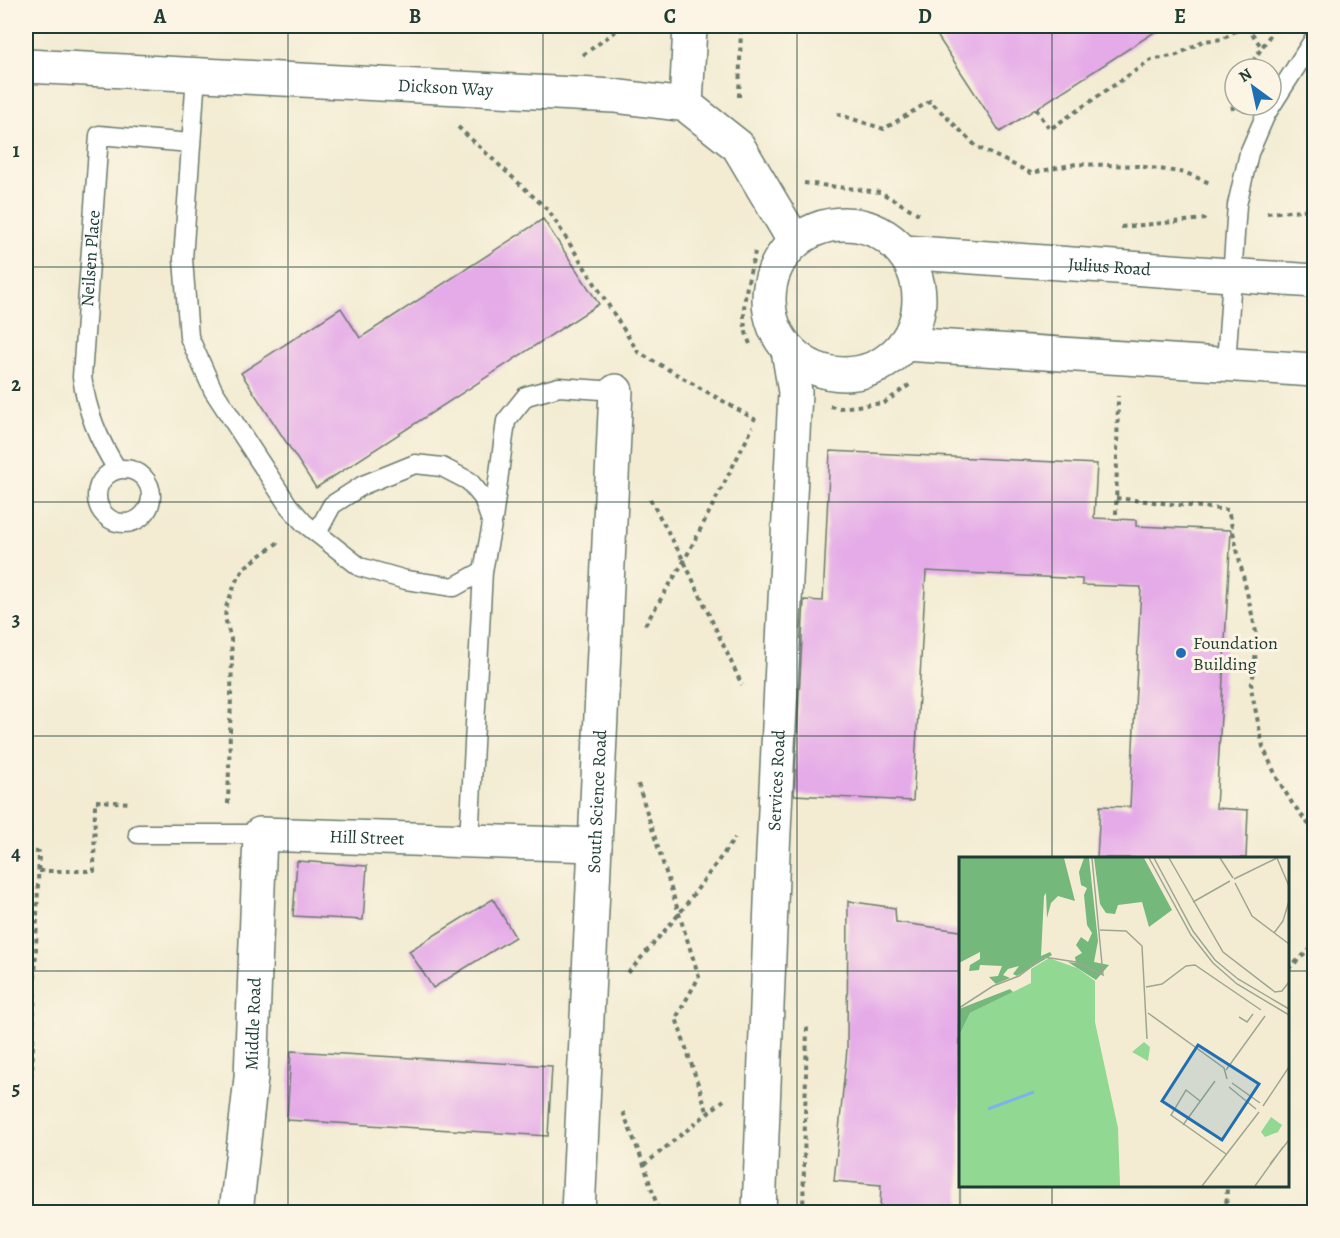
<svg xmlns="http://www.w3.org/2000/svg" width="1340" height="1238" viewBox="0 0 1340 1238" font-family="Alegreya,serif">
<rect width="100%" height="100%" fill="#fcf5e5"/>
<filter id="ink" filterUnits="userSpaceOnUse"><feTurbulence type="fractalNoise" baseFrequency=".0167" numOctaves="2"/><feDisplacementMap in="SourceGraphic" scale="12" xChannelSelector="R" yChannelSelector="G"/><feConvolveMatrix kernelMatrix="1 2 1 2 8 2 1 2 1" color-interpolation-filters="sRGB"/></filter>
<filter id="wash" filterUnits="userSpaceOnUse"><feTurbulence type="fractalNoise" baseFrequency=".008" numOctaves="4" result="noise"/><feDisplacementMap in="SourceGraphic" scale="24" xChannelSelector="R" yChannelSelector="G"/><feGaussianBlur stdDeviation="1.35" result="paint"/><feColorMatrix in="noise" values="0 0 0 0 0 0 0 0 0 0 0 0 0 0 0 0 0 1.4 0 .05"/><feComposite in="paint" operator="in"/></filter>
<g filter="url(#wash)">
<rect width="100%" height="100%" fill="#f3ecd3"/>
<g id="blocks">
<!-- building -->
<g fill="#e5abe8">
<polygon points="931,26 1164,26 1000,132"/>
<polygon points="543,219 599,304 316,488 241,373 341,308 360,338"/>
<polygon points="830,451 1097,464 1094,518 1136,520 1136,526 1231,530 1216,808 1248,810 1246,858 1097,858 1100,806 1130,807 1141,587 1082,585 1082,579 926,571 913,801 794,795 804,600 823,601"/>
<polygon points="297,861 367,866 363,920 293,916"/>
<polygon points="493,899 515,937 433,988 409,951"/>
<polygon points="848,901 895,908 896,922 960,931 960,1212 920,1212 920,1211 880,1208 881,1185 834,1181 847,1049"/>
<polygon points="291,1051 552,1066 548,1136 287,1120"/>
</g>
</g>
</g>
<g filter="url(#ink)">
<use href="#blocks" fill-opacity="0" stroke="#697a6c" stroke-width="1.5"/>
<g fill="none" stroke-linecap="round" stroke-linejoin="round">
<!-- lane casing -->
<g stroke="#697a6c" stroke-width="21">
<g id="lane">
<polyline points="196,75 183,259 189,337 213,390 288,505 304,523 360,567 406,580 454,587 483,571 469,841"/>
<polyline points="1226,364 1237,205 1249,153 1266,114 1314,39"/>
<circle cx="124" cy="496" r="27"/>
<path id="s1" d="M 117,469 C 98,439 87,412 82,377 L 99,135 L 190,143"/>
<polyline points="493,519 506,421 526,396 559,387 616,391"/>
<polyline points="317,533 332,505 363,485 415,464 442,467 469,481 483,498 492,524 483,571"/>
<polyline points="138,834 260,834"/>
</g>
</g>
<!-- street casing -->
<g stroke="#697a6c" stroke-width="36">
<g id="street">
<path id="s2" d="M 26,66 L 614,96 L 686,105 L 738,146 L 795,242"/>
<polyline points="686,105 690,26"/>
<circle cx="844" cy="299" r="75"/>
<path id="s3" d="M 903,252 L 1314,281"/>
<polyline points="904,344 1314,370"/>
<path id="s4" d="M 236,1212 L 251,1078 L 260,834 L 595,845"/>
<path id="s5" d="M 578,1212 L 616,391"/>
<path id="s6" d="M 759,1212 L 773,852 L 795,392 L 788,350"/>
</g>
</g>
<!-- path -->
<g stroke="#697a6c" stroke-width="4" stroke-dasharray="4.5 4.5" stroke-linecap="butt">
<polyline points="1247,26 1262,48"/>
<polyline points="583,55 623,26"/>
<polyline points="1248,69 1276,26"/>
<polyline points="739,97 741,26"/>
<polyline points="1036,109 1050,129 1151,60 1177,55 1203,41 1223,39 1243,26"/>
<polyline points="1233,110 1231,95 1235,89"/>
<polyline points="837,114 884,129 930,101 977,147 1031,173 1076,164 1138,166 1186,173 1212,184"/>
<polyline points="458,127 549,211 638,352 756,420"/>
<polyline points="804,183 880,192 919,214"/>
<polyline points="1267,213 1314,209"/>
<polyline points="1121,227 1206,219"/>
<path d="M 750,344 C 737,315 748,282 755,252"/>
<polyline points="830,406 840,408 884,403 912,383"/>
<polyline points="1116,498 1228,510 1256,632 1255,665 1251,688 1263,747 1277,778 1292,803 1314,831"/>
<polyline points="650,499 684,561 742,685"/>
<polyline points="1116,514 1118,396"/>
<polyline points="645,625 684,561 753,427"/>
<polyline points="638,784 699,977 676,1018 708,1114"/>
<polyline points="228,804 232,659 231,639 225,618 226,607 237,579 245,567 280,541"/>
<polyline points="26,851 39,852 32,1074"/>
<polyline points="39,871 94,871 95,801 131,803"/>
<polyline points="1288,969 1314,946"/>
<polyline points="628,973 679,914 735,838"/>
<polyline points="623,1112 644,1165 659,1212"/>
<polyline points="644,1165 724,1100"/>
<polyline points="803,1212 807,1026"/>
<polyline points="1226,1212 1227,1186"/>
</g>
<!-- lane -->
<use href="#lane" stroke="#fff" stroke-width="18"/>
<!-- street -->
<use href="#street" stroke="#fff" stroke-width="33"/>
</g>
</g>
<!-- grid -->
<path fill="none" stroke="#1f3d34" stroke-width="1.5" stroke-opacity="0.55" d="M 288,26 L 288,1212M 543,26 L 543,1212M 797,26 L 797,1212M 1052,26 L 1052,858M 26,267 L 1314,267M 26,502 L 1314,502M 26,736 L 1314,736M 26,971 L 960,971M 1288,971 L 1314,971M 1052,1186 L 1052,1212"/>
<!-- markers -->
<circle fill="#1f6fb2" stroke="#fcf5e5" stroke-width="2" cx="1181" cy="653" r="6"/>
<g text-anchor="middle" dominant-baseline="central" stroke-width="6" stroke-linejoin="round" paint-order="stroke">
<!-- street labels -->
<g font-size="18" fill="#1f3d34" stroke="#fcf5e5">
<text stroke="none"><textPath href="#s2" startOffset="420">Dickson Way</textPath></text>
<text stroke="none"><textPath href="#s1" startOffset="218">Neilsen Place</textPath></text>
<text stroke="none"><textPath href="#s3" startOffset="207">Julius Road</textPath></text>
<text stroke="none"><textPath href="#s6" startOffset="432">Services Road</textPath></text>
<text stroke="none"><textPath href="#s5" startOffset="411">South Science Road</textPath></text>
<text stroke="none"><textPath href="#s4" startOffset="486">Hill Street</textPath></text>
<text stroke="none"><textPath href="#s4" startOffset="189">Middle Road</textPath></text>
</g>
<!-- poi labels -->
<g font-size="18" fill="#1f3d34" stroke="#fcf5e5" text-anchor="start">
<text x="1193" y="643">Foundation<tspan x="1193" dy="21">Building</tspan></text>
</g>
</g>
<!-- overview -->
<g transform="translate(959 857)">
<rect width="330" height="330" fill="#f3ecd3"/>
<path d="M 90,101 L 118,111 L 136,124 L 136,165 L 159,271 L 161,329 L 0,329 L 0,179 L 11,156 L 72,126 L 72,112 ZM 185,185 L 191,190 L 189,204 L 173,195 ZM 312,260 L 323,268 L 319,275 L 306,280 L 302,275 Z" fill="#91d892"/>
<path d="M 0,1 L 105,1 L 116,44 L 99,39 L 92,46 L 88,61 L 87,36 L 85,39 L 82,99 L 91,95 L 93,98 L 58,119 L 54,117 L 60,109 L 49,112 L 44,118 L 51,121 L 37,127 L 30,120 L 39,119 L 43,109 L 21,108 L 20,113 L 10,114 L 11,108 L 21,102 L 21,95 L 0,106 ZM 125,1 L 130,1 L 139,84 L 135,105 L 150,108 L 137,123 L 109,105 L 117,106 L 116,100 L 123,96 L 117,88 L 122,80 L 129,85 L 133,76 L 128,68 L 125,38 L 128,31 L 122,28 L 120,15 ZM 135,1 L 185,1 L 213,53 L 190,70 L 183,45 L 159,48 L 156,57 L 147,56 L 141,47 ZM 51,132 L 54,135 L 11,156 L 0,179 L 0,152 Z" fill="#74b87c"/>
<path fill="none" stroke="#7bb3eb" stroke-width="3" d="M 29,252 L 75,235"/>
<path fill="none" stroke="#9ea693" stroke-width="1.5" d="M 190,1 L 232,78 L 254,106 L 278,127 L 330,158M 195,1 L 234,74 L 256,103 L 279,122 L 330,152M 210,1 L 264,95 L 316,135 L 323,134 L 330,125M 261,1 L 274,21M 318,1 L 330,29M 275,22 L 318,1M 276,26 L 293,59 L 330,87M 234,45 L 271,24M 141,73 L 167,74 L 183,89 L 188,182M 315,76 L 324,64 L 330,44M 187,130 L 203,127 L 227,109 L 236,108 L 302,153M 0,151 L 34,129 L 60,119 L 85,100 L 117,105 L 144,118 L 133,1M 189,156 L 265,211 L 268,222M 280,160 L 288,165 L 294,157M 267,213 L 306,159M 273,226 L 301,246M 270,230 L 297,252M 241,244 L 227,233 L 212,258 L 267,297M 304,249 L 330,210M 224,268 L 256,224M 311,307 L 330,283M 243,329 L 300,255M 296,329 L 324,290"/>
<path fill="#1f6fb2" fill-opacity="0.15" stroke="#1f6fb2" stroke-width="3" d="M 239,188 L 300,227 L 263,283 L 203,244 Z"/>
<rect width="330" height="330" fill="none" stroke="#1f3d34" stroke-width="3"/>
</g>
<!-- margin -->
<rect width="1340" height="1238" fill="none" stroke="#fcf5e5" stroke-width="66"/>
<!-- north arrow -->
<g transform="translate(1253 87) rotate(327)"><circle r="28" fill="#fcf5e5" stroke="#a4ab9e" stroke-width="1.5"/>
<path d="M0-4.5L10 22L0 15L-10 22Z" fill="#1f6fb2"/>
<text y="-9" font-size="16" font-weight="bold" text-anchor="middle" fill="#1f3d34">N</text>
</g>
<rect x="33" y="33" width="1274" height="1172" fill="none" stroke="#1f3d34" stroke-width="2"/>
<g font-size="20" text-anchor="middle" font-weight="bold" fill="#1f3d34">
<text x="160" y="23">A</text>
<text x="415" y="23">B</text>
<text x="670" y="23">C</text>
<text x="925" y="23">D</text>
<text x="1180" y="23">E</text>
<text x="16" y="157">1</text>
<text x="16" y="391">2</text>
<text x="16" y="626">3</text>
<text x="16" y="860">4</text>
<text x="16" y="1095">5</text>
</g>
</svg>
